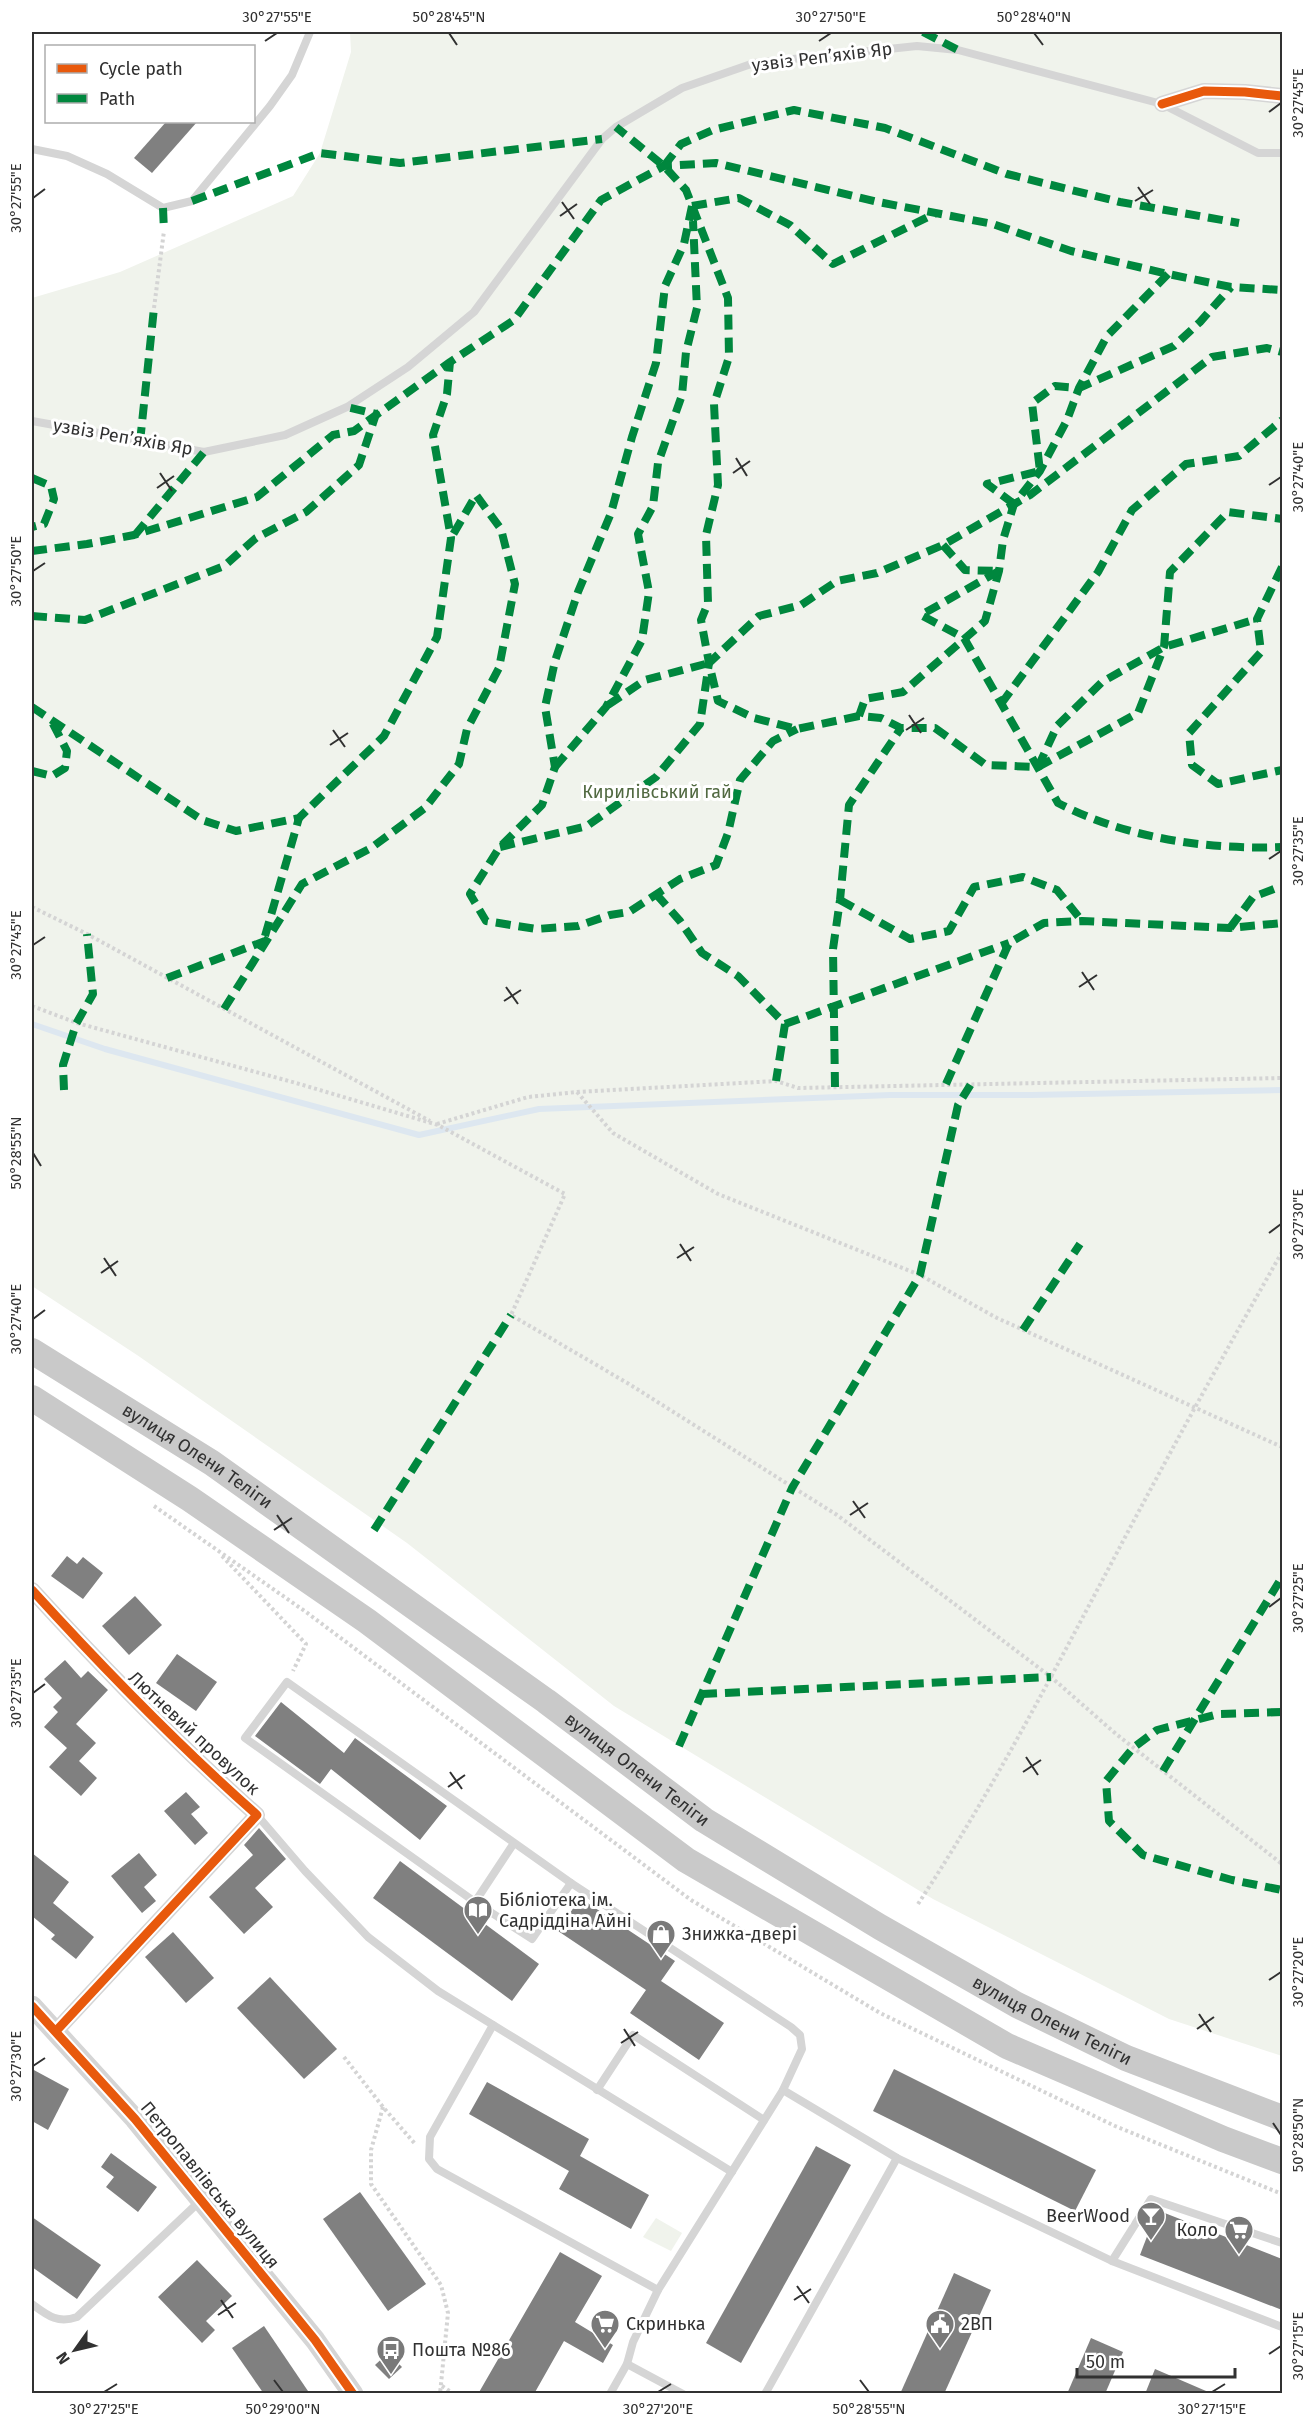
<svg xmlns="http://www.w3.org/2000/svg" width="1314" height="2425" viewBox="0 0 1314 2425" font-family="'Fira Sans',sans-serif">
<rect width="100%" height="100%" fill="#fff"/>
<!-- green -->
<g fill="#f0f3ec">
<polygon points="350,32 1282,32 1282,2056 1169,2019 933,1899 614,1706 407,1543 137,1355 32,1286 32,298 120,272 293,196 320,153 351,52"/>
<polygon points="656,2218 682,2233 671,2251 643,2237"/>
</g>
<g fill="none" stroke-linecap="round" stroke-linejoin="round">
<!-- stream -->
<polyline stroke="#dde7f0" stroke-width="6" points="32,1024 105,1049 419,1135 539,1109 890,1095 1031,1095 1282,1090"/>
</g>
<!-- building -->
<g fill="#808080">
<polygon points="166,122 197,122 152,173 134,158"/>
<polygon points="67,1556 77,1564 83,1557 103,1573 83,1599 51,1576"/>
<polygon points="135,1596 162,1625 129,1655 102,1626"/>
<polygon points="177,1654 217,1682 196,1711 156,1683"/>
<polygon points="65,1660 81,1678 88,1671 108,1690 76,1724 96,1743 79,1761 97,1778 81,1796 49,1767 67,1748 44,1727 58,1712 53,1707 62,1698 44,1679"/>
<polygon points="281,1702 344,1753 355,1738 447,1806 420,1840 331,1769 320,1784 255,1736"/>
<polygon points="186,1792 200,1807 191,1814 208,1833 195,1845 164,1811"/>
<polygon points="259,1828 286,1859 255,1888 273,1907 244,1934 209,1897 253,1855 244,1845"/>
<polygon points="32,1853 69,1882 53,1903 94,1937 76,1959 51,1939 55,1935 32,1916"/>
<polygon points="139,1853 157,1875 144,1887 156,1901 142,1913 111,1876"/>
<polygon points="400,1861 539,1964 512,2001 373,1898"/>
<polygon points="580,1898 675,1961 661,1981 724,2023 699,2060 630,2013 646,1990 558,1931"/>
<polygon points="173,1932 214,1978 186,2003 145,1957"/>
<polygon points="270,1977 337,2049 304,2079 237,2008"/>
<polygon points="32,2069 69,2089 48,2130 32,2121"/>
<polygon points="894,2069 1096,2170 1075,2211 873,2111"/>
<polygon points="487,2082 589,2139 580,2156 649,2195 631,2229 559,2189 569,2171 469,2114"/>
<polygon points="816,2146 851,2165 741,2363 706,2343"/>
<polygon points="111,2153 157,2187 138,2212 106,2187 114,2177 101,2167"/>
<polygon points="360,2192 426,2284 388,2311 323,2219"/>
<polygon points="1157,2210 1282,2259 1282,2310 1140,2255"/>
<polygon points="32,2217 101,2265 77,2299 32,2267"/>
<polygon points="560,2252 602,2276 575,2322 613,2345 603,2363 564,2341 534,2394 478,2394"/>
<polygon points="197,2260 232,2296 206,2321 215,2330 202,2343 158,2297"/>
<polygon points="954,2273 991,2290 944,2394 900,2394"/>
<polygon points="264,2326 310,2394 264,2394 232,2348"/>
<polygon points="1091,2338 1123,2352 1105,2394 1067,2394"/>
<polygon points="388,2353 402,2367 389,2379 375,2365"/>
<polygon points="1155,2369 1213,2394 1145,2394"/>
</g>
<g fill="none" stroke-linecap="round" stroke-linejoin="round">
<!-- path -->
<g stroke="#d4d4d4" stroke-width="4" stroke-dasharray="3 3" stroke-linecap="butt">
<polyline points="154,308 164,231"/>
<polyline points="32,907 87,934 430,1121"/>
<polyline points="32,1006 77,1023 296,1083 438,1125 565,1194 511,1315 629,1384 837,1515 1051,1677 1116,1734 1282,1864"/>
<polyline points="577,1092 613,1133 718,1194 920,1275 997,1318 1282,1447"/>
<polyline points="437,1124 528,1097 577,1092 776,1081 798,1088 1282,1078"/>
<polyline points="154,1506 306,1612 691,1900 880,2013 1115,2126 1282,2194"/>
<polyline points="222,1556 306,1644 293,1671"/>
<path d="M 918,1904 C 990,1795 1051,1677 1112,1562 C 1167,1457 1224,1354 1282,1252"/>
<polyline points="344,2057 383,2107 416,2145"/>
<polyline points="383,2107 371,2150 371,2184 441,2285 448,2313 440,2394"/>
<polyline points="442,2386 454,2394"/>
</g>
<!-- service -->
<g stroke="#d5d5d5" stroke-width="8">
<polyline points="32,149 67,156 107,174 163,208 192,201 270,106 292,75 310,32"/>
<polyline points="32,421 204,452 285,435 347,407 408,367 474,312 602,139 616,127 682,88 754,63 917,46 958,50 1162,104 1258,153 1282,153"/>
<polyline points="257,1815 305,1871 368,1937 438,1991 732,2172"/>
<polyline points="514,1843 475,1902 245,1738 287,1682 571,1883 791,2027 800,2035 802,2049 783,2090"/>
<polyline points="475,1902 532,1939 571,1883"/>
<polyline points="493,2025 430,2137 429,2159 437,2169 658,2290"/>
<polyline points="597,2090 633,2035 764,2120"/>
<polyline points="1112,2261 1151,2199 1282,2243"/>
<path d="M 32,2304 C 47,2315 57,2324 77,2317 L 200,2201"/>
<polyline points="627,2364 683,2394"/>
<polyline points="610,2394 627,2364 633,2342 658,2290 783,2090 897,2158 1112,2261 1282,2327"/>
<polyline points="765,2394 897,2158"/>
</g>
<!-- minor -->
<g stroke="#d5d5d5" stroke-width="16">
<polyline points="1162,104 1204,91 1245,92 1282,96"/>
<path d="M 32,1590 C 104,1669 177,1744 257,1815 L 56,2031"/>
</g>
<!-- tertiary -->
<polyline stroke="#d5d5d5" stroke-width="21" points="32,2006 135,2119 315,2340 353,2394"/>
<!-- primary -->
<g stroke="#c9c9c9" stroke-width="26">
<path id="s1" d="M 32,1351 L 212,1463 L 546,1701 L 704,1820 L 880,1927 L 1017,2005 L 1126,2058 L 1282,2118"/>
<polyline points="32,1398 190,1499 367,1621 686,1860 1007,2046 1223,2139 1282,2161"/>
</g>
<!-- quiet -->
<g stroke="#00873e" stroke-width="8" stroke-dasharray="15 8" stroke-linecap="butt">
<polyline points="923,32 958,50"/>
<polyline points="664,166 681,144 713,130 794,110 885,128 1007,174 1120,202 1239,223"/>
<polyline points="192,201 320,153 400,163 602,139"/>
<polyline points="692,206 684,244 665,286 656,363 632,437 611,513 578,592 555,661 545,707 555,767 542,805 499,848 470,894 486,921 536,929 578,926 610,915 629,912 680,879 716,865 728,833 740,780 773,741 797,729"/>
<polyline points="692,206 739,198 790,225 833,264 936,213"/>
<polyline points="163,208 164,231"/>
<polyline points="1168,274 1107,336 1079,388 1067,420 1040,471 1014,504 1003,540 999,571 985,621 903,692 865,699 859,716 881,718 901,728 935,728 986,765 1038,767 1138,713 1164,647 1170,572 1228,512 1282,519"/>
<polyline points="140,442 154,308"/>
<polyline points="32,478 51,486 54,499 44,524 32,527"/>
<polyline points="1014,504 987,484 1040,471 1032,403 1055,386 1079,388 1174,346 1200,322 1231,287"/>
<polyline points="135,535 204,452"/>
<polyline points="943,545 965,570 998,571"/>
<polyline points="32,551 87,544 134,535 257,497 333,435 354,431 450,362 514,320 601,200 664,166 716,163 878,202 993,224 1071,251 1168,274 1231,287 1282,290"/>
<polyline points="1282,567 1257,619 1261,652 1189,733 1192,765 1218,784 1282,770"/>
<path d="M 999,571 L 921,615 L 964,638 L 1058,803 C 1125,838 1207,850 1282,847"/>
<polyline points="32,616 85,620 224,566 256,538 306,512 359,465 376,414 347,407"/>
<polyline points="1001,704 1098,572 1132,510 1186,464 1239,456 1282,420"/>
<polyline points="608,705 645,680 709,663"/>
<polyline points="32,707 202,820 236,831 299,818 384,736 437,637 451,538 433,435 447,394 450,362"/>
<polyline points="859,716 797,729 754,718 718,701 709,663 759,616 801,605 837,581 877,573 943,545 1030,495 1212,357 1267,348 1282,352"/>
<polyline points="555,767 606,707 642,640 649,592 638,534 653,506 658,463 682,395 686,352 697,308 693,221"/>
<polyline points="1038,767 1057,726 1102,682 1164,647 1257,619"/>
<polyline points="32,771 52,776 65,768 67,751 51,720"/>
<polyline points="500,847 587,826 656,777 700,724 709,663 701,620 708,603 706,535 718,485 714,404 729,357 728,298 686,190 664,166 616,127"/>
<polyline points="656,894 680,921 702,953 738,976 785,1024 776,1081"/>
<polyline points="840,900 910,939 949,931 974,887 1023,877 1057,890 1082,921"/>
<polyline points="1230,928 1253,897 1282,886"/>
<polyline points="265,936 299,818"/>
<polyline points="167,978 265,941"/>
<polyline points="224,1009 302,884 371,848 425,808 459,764 467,729 499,668 515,584 501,529 476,495 451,538"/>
<polyline points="785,1024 1009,943"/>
<polyline points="946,1084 1009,943 1044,923 1082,921 1230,928 1282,923"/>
<polyline points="835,1087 833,949 840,900 849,805 901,728"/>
<polyline points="64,1090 63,1065 76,1024 93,994 87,934"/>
<polyline points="1023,1330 1080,1244"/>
<polyline points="374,1530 511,1315"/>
<polyline points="702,1694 1051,1677"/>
<polyline points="1282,1712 1218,1714 1157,1730 1133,1748 1106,1781 1109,1821 1143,1855 1232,1880 1282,1890"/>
<polyline points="679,1746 792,1488 920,1275 958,1105 971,1084"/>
<polyline points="1163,1771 1282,1577"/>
</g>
<!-- cycleway casing -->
<g stroke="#fff" stroke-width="13">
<g id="cycleway">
<polyline points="1162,104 1204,91 1245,92 1282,96"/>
<path d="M 32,1590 C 104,1669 177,1744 257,1815 L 56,2031"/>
<polyline points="32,2006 135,2119 315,2340 353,2394"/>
</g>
</g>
<!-- cycleway -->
<use href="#cycleway" stroke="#e8590c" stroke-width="9"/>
</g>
<!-- ticks -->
<path fill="none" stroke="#313131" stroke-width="2" d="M 449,33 L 457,45M 1034,33 L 1043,45M 265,41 L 277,33M 819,41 L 831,33M 1269,112 L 1281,103M 1138,187 L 1150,204M 33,198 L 45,189M 1135,201 L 1153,190M 562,202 L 574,219M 560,216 L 577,204M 736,458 L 747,476M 160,473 L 172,491M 733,473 L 750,461M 1269,485 L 1281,477M 157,488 L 174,476M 33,571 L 45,563M 909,715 L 921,733M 333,730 L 345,747M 906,730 L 924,718M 330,745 L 348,733M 1269,859 L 1281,851M 33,945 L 45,937M 1082,972 L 1094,990M 506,987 L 518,1004M 1079,987 L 1097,975M 504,1001 L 521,990M 33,1153 L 41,1166M 1269,1233 L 1281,1224M 680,1244 L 691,1261M 104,1258 L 116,1276M 677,1258 L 694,1247M 101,1273 L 118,1261M 33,1319 L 45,1310M 853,1501 L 865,1518M 277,1515 L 289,1533M 850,1515 L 868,1503M 274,1530 L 292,1518M 1269,1607 L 1281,1598M 33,1693 L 45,1684M 1026,1757 L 1038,1775M 450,1772 L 462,1789M 1023,1772 L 1041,1760M 448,1787 L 465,1775M 1269,1980 L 1281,1972M 1199,2014 L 1211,2032M 624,2029 L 635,2046M 1197,2029 L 1214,2017M 621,2043 L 638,2032M 33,2066 L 45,2058M 1273,2123 L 1281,2135M 797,2286 L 809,2303M 221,2300 L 233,2318M 794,2300 L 811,2289M 218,2315 L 236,2303M 1269,2354 L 1281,2346M 274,2380 L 283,2392M 860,2380 L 869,2392M 104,2392 L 117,2384M 658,2392 L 671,2384M 1212,2392 L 1225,2384"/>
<!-- icons -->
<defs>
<g id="library-pin" transform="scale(1.5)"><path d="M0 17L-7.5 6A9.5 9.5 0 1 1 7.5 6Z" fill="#797979" stroke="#fff"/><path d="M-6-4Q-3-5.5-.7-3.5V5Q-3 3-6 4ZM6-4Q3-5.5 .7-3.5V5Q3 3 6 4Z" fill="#fff"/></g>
<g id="shop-pin" transform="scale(1.5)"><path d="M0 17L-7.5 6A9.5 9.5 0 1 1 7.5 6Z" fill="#797979" stroke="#fff"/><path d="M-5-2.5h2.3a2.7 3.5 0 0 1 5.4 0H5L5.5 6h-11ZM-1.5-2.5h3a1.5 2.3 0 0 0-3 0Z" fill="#fff"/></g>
<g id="bar-pin" transform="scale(1.5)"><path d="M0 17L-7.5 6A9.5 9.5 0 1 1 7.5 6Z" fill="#797979" stroke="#fff"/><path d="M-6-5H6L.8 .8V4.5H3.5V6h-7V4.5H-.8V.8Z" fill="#fff"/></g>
<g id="supermarket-pin" transform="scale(1.5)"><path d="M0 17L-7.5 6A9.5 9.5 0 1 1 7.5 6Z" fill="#797979" stroke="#fff"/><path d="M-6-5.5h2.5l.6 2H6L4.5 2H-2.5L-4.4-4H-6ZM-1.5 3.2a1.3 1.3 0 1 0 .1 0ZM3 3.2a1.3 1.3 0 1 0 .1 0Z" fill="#fff"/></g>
<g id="civic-pin" transform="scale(1.5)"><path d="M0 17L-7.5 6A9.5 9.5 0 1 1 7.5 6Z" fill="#797979" stroke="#fff"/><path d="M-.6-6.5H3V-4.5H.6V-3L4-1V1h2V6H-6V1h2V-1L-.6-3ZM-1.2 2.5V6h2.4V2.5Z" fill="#fff"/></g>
<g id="bus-pin" transform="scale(1.5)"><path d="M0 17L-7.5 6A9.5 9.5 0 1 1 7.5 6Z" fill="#797979" stroke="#fff"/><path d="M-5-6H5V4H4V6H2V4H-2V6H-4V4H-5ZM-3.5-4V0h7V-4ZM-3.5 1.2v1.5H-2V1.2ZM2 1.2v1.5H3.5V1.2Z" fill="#fff"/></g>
</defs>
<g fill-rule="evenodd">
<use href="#library-pin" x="478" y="1910"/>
<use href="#shop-pin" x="661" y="1934"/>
<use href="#bar-pin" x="1151" y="2216"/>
<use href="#supermarket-pin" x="1239" y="2230"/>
<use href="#supermarket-pin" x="605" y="2324"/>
<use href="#civic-pin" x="940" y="2324"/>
<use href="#bus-pin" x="391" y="2350"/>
</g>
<g text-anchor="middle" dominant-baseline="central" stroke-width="6" stroke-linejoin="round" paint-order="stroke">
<!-- street labels -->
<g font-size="18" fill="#313131" stroke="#fff">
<text transform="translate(822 57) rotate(-7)">узвіз Репʼяхів Яр</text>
<text transform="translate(123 437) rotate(10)">узвіз Репʼяхів Яр</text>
<text stroke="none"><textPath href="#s1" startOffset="196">вулиця Олени Теліги</textPath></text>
<text transform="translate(194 1733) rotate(43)">Лютневий провулок</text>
<text stroke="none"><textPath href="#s1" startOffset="736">вулиця Олени Теліги</textPath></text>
<text stroke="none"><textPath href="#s1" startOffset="1222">вулиця Олени Теліги</textPath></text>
<text transform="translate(210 2185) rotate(51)">Петропавлівська вулиця</text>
</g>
<!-- park labels -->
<g font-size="18" fill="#516941" stroke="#fff">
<text x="657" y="792">Кирилівський гай</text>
</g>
<!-- poi labels -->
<g font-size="18" fill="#313131" stroke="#fff" text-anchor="start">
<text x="499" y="1900">Бібліотека ім.<tspan x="499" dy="21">Садріддіна Айні</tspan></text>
<text x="682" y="1934">Знижка-двері</text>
<text x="1130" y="2216" text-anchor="end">BeerWood</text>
<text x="1218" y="2230" text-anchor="end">Коло</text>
<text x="626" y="2324">Скринька</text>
<text x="961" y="2324">2ВП</text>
<text x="412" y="2350">Пошта №86</text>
</g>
</g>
<!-- border -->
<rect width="1314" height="2425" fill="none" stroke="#ffffff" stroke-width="66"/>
<!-- legend -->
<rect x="45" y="45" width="210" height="78" fill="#ffffff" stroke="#adadad" stroke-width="1.5"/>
<rect x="57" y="64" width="30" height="9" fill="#e8590c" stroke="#adadad" stroke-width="1.5"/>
<text x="99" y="75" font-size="18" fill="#313131">Cycle path</text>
<rect x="57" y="94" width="30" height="9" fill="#00873e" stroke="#adadad" stroke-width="1.5"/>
<text x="99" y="105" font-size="18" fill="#313131">Path</text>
<!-- north arrow -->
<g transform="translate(75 2350) rotate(236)" stroke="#ffffff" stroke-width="4.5" paint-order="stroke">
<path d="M0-4.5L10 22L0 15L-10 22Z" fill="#313131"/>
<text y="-9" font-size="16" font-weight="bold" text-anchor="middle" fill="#313131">N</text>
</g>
<!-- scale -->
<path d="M1077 2368v9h158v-9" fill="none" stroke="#313131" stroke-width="3"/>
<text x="1086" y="2368" font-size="18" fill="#313131" stroke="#ffffff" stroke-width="4.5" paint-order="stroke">50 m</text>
<rect x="33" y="33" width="1248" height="2359" fill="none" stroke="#313131" stroke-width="2"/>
<g font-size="15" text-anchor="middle" fill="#313131">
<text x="277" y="22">30°27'55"E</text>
<text x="449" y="22">50°28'45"N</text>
<text x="831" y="22">30°27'50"E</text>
<text x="1034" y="22">50°28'40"N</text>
<text transform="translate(1298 103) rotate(-90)" y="5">30°27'45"E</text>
<text transform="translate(16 198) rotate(-90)" y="5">30°27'55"E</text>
<text transform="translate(1298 477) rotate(-90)" y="5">30°27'40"E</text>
<text transform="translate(16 571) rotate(-90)" y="5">30°27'50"E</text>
<text transform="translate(1298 851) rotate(-90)" y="5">30°27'35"E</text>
<text transform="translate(16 945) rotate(-90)" y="5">30°27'45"E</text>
<text transform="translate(16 1153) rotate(-90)" y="5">50°28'55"N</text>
<text transform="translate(1298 1224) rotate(-90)" y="5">30°27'30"E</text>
<text transform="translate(16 1319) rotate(-90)" y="5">30°27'40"E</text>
<text transform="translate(1298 1598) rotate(-90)" y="5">30°27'25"E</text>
<text transform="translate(16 1693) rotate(-90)" y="5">30°27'35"E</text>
<text transform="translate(1298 1972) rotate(-90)" y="5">30°27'20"E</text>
<text transform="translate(16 2066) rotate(-90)" y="5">30°27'30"E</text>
<text transform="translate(1298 2135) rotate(-90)" y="5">50°28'50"N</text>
<text transform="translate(1298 2346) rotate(-90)" y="5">30°27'15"E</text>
<text x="104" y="2414">30°27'25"E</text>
<text x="283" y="2414">50°29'00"N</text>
<text x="658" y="2414">30°27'20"E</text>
<text x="869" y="2414">50°28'55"N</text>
<text x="1212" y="2414">30°27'15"E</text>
</g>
</svg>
